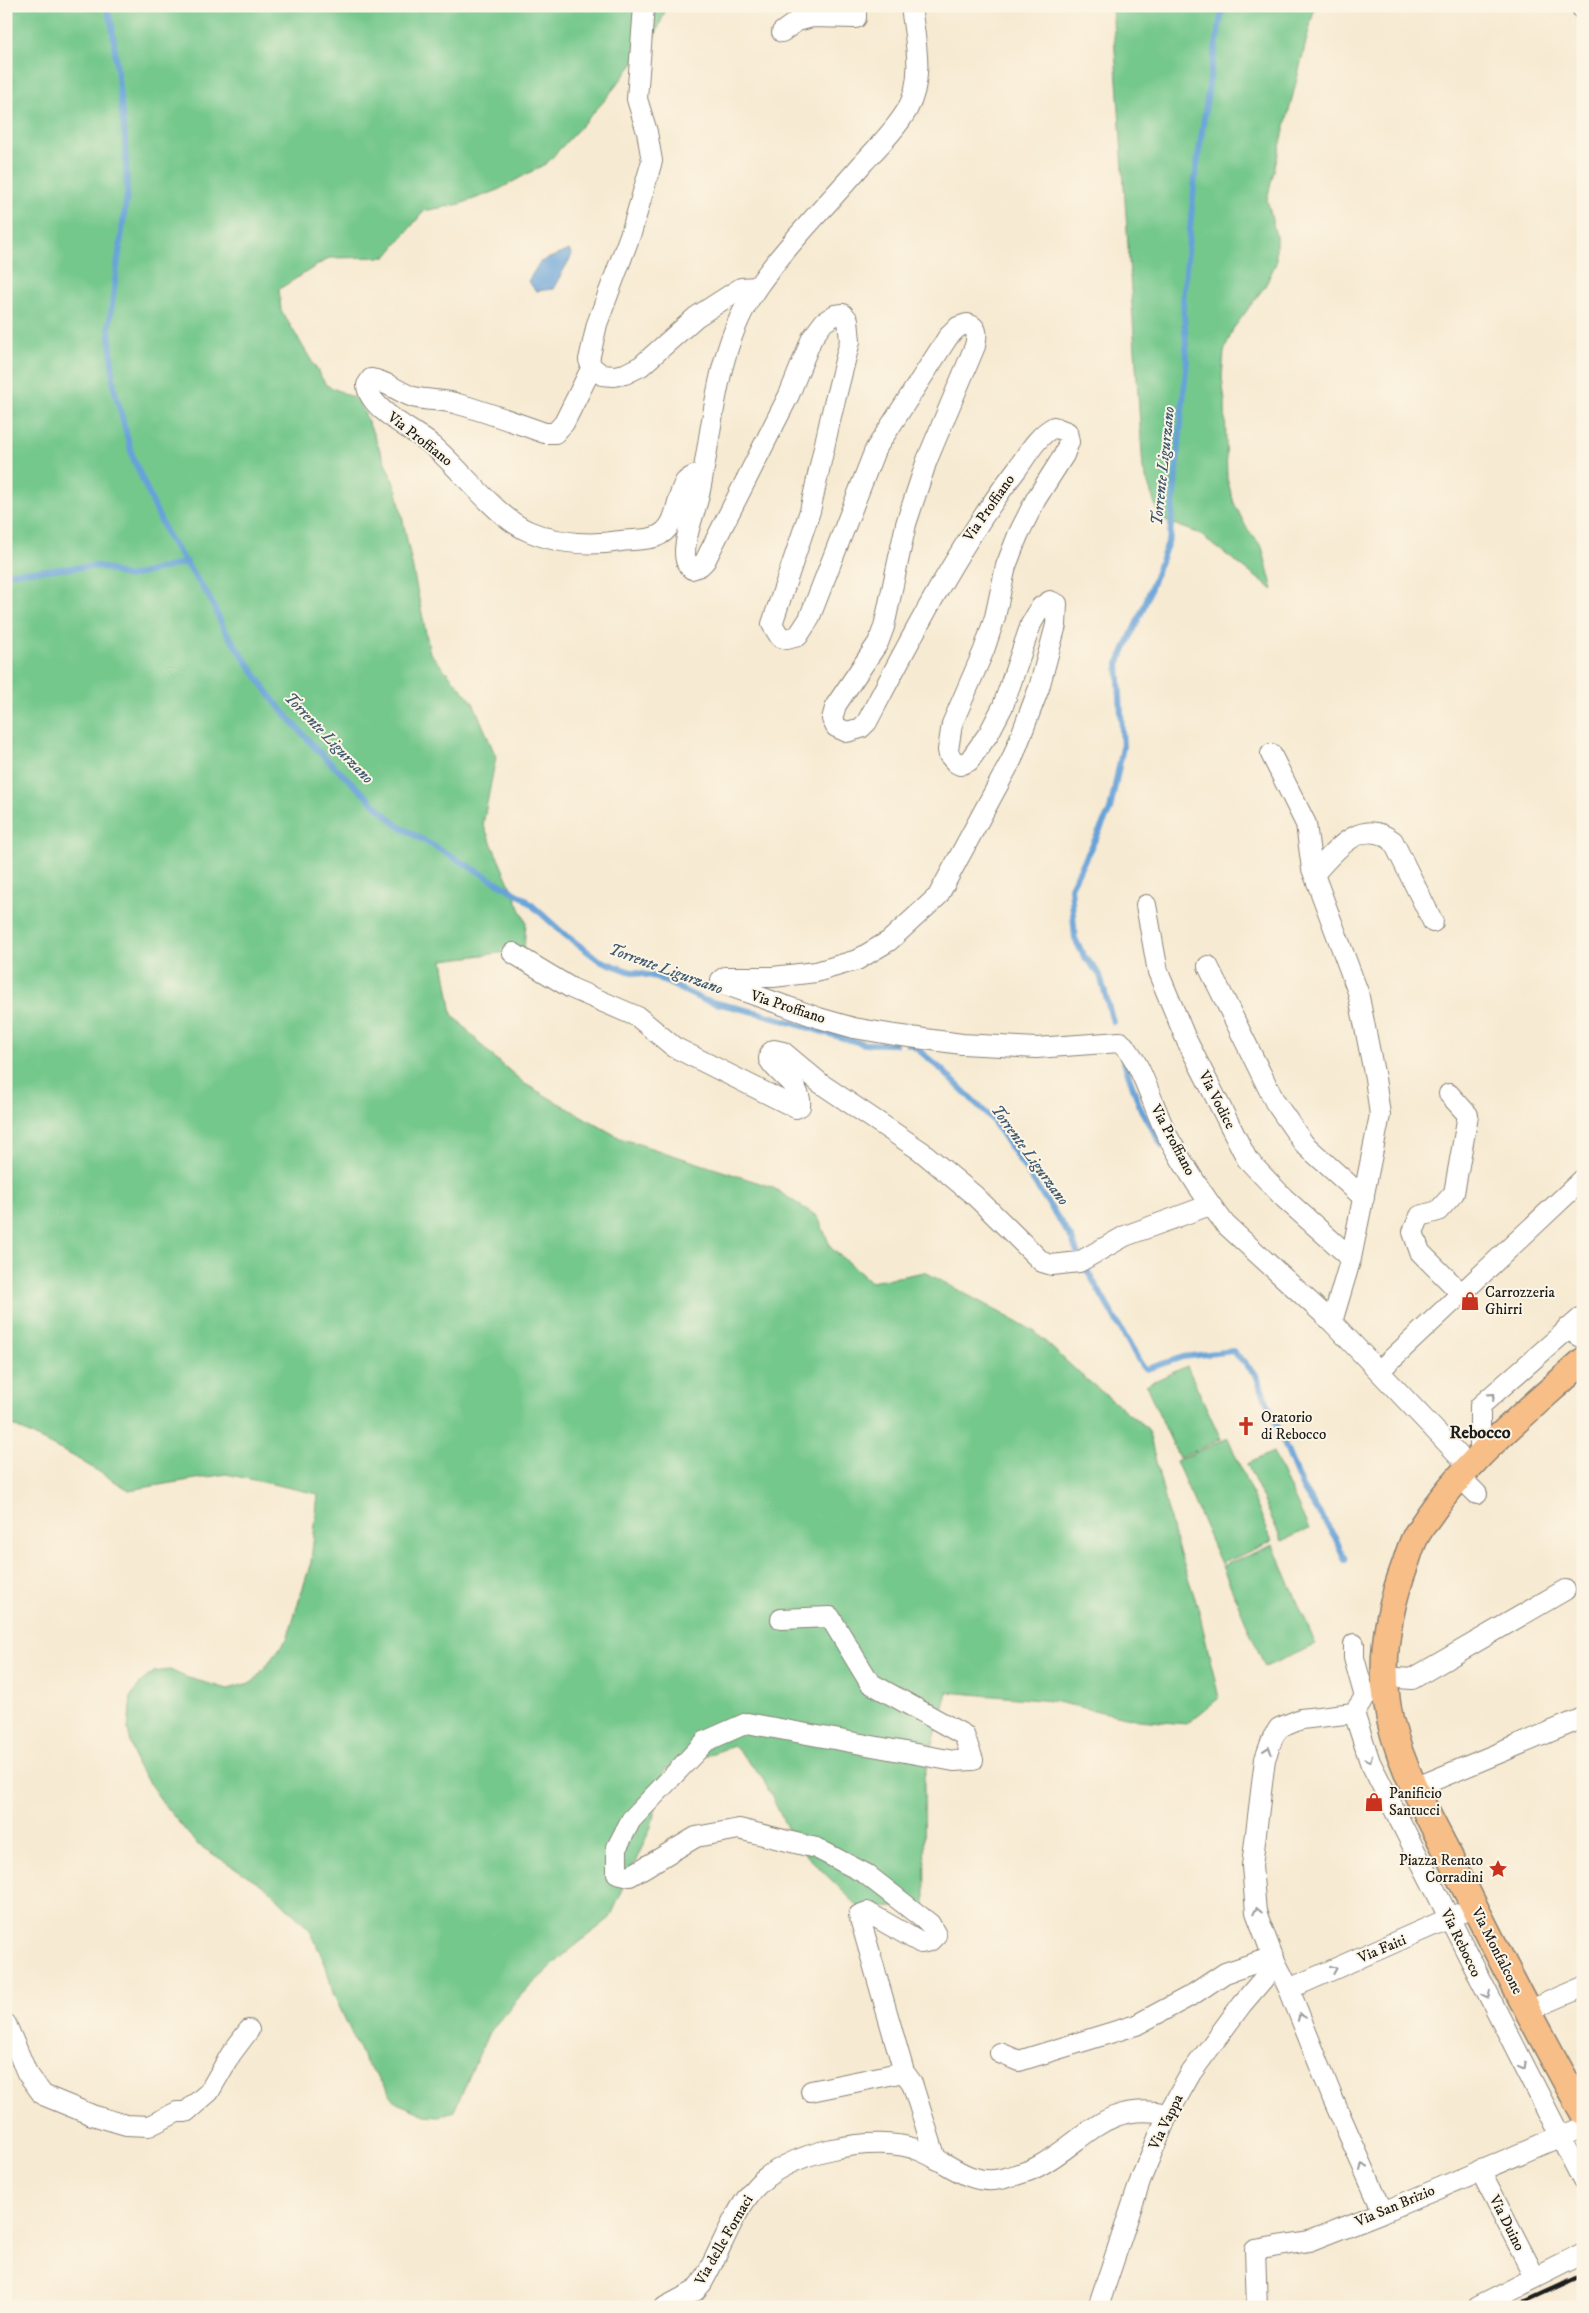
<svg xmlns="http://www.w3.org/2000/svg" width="1589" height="2313" viewBox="0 0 1589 2313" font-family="'IM FELL DW Pica',serif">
<rect width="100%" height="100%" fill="#fcf5e5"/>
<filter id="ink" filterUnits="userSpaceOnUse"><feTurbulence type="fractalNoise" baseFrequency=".02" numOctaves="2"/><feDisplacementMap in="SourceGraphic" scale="10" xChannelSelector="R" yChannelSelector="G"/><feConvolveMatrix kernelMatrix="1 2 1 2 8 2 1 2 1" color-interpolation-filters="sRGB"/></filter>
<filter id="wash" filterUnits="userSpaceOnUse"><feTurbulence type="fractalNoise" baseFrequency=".0096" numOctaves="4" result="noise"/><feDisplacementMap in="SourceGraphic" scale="20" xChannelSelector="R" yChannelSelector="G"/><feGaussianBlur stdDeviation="1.12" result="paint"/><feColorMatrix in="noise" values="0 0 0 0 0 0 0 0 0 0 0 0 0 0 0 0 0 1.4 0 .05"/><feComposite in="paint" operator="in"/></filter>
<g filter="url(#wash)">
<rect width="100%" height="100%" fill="#f7ead2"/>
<!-- green -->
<g fill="#75c88c" stroke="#487254">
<polygon points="6,6 667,6 655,36 604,101 547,163 496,191 460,204 424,211 386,257 329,258 279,289 281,310 326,385 359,400 397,491 430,653 473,702 496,757 483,824 526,922 524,950 443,960 452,1014 490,1054 525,1084 620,1138 772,1187 818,1217 831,1248 871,1282 925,1272 1034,1331 1081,1375 1148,1429 1174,1536 1198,1607 1219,1698 1187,1724 1139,1720 1052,1701 947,1692 924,1777 925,1907 860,1908 795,1844 762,1777 734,1746 665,1769 651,1827 610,1918 565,1954 522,1994 489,2032 454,2111 439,2116 425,2115 397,2103 364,2060 333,1993 326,1966 310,1930 267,1888 197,1844 165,1806 136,1764 128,1730 131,1696 141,1682 154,1672 170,1670 185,1677 228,1689 253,1682 287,1639 311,1562 318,1494 226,1474 129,1490 73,1456 6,1422"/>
<polygon points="1112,6 1315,6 1267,199 1276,236 1276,263 1265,286 1233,329 1224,352 1222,378 1225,402 1227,479 1234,503 1246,527 1262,547 1273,590 1198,533 1160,519 1143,469"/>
<polygon points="1187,1366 1221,1439 1179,1458 1146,1385"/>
<polygon points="1228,1438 1272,1541 1221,1564 1176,1461"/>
<polygon points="1273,1452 1309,1529 1282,1541 1247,1464"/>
<polygon points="1273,1545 1316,1645 1265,1667 1222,1566"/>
</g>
<!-- water -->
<polygon fill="#67a3d8" stroke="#42607a" points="569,250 572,255 553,289 536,291 528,281 540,262"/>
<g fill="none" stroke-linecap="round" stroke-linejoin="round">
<!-- stream -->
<g stroke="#67a3d8" stroke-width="6">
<polyline points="106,6 112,25 125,139 127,194 109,326 114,388 133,458 167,535 209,597 224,629 274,701 317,750 397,825 524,898 564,934 599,960 628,971 656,977 703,1000 759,1013 864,1044 895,1044"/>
<polyline points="6,573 99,566 128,577 187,562"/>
<polyline points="1113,1022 1100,975 1084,956 1075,939 1071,887 1110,810 1123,747 1118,664 1143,609 1170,537 1187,359 1183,301 1195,178 1210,78 1223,6"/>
<polyline points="908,1044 911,1044 939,1067 991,1118 1072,1239 1078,1254"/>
<polyline points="1122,1056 1141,1110 1163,1147"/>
<polyline points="1087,1270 1142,1366 1147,1369 1183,1357 1233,1351 1256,1375 1302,1487 1335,1537 1345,1560"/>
</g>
</g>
</g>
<g filter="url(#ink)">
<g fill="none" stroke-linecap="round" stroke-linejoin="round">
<!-- minor casing -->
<g stroke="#8a8377" stroke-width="22">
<g id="minor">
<polyline points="644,6 637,99 647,132 652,161 632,230 597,324 589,360 592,367 602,375 614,376 625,374 641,366 696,317 741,288 757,287"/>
<path d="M 911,6 C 915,40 925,78 907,110 C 896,129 879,146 864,162 C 829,203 789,242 758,286 C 715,347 714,424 699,495 C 696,512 674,557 692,569 L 700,566 L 705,561 L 789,395 L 812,338 L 824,322 L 835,315 L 843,314 L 848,320 L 850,341 L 831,416 L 810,511 L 772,624 L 780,637 L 787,639 L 798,636 L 809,619 L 875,450 L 948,337 L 958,327 L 967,324 C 979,327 977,336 975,346 L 927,460 L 906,524 L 884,627 L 878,643 L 836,705 L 832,719 L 836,727 L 847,732 L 861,728 L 867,722 C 913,634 957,548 1017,469 C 1027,455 1038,435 1054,427 L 1067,432 L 1069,442 L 1064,455 L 1036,499 L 1018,535 L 1006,566 L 995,617 L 984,650 L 952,724 L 948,750 L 949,755 L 956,763 L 960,765 L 969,761 L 989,733 L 1003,706 L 1031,624 L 1041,607 L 1050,601 L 1057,604 L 1056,625 L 1039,688 L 1012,759 L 938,896 L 889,941 L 857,960 L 816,972 L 773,977 L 725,977 L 721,980 L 721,983 L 819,1018 L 854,1028 L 895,1035 L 962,1044 L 1036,1048 L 1120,1042 C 1140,1056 1155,1113 1168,1137 C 1185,1167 1204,1197 1225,1224 L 1332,1322 L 1469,1466"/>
<polyline points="1582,6 1583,10"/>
<polyline points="782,32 797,21 812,17 856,18 856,6"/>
<path d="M 592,367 L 564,423 L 555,433 L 545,433 C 516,423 487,412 458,404 C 443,399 428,401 413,397 C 398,392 387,381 371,379 L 367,385 C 368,409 415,431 432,445 C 461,469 496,517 528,531 C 558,544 588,546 621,541 C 632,540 645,540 655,537 C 679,529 675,498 685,482 C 689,477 696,475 702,473"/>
<polyline points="1271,754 1306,824 1312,869 1358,992 1375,1078 1380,1115 1351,1258 1332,1322"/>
<path d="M 1314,874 C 1335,851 1361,816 1393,841 L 1433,922"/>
<polyline points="1146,905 1158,972 1186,1039 1247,1159 1284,1198 1351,1258"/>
<path d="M 513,953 L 571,988 L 638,1017 L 674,1047 L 796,1108 L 800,1106 C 803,1085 777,1075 769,1059 L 770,1053 L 774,1050 L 783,1052 L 820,1083 L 921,1151 L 975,1196 L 1042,1262 L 1052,1265 L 1079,1262 L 1125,1236 L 1210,1205"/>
<polyline points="1208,966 1275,1102 1304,1144 1364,1198"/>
<polyline points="1449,1094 1468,1115 1454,1193 1438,1211 1420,1216 1413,1232 1420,1252 1461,1293"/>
<polyline points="1566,1329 1583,1338"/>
<polyline points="1379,1371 1583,1179"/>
<polyline points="1480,1457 1480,1406 1583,1316"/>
<polyline points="1460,1477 1477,1494"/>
<polyline points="781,1619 830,1617 870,1683 964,1735 973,1760 954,1761 747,1723 706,1741 631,1820 617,1847 617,1873 630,1876 696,1837 739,1829 816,1848 866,1874 930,1924 936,1935 930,1941 921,1943 867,1912 859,1915 904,2072 912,2083 936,2159"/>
<polyline points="1384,1677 1412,1679 1565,1590"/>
<polyline points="1354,1713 1301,1719 1279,1728 1273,1737 1265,1759 1252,1866 1256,1912 1273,1957 1289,1989 1333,2099 1383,2212"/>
<polyline points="1354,1713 1370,1762 1583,2181"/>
<polyline points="1354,1713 1365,1697 1354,1658 1354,1644"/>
<polyline points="1415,1788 1583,1718"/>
<polyline points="1289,1989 1461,1913"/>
<polyline points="1527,2011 1583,1987"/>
<polyline points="6,2024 27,2073 43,2095 92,2115 126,2125 149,2126 177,2112 186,2112 209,2092 231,2054 249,2030"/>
<polyline points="1000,2053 1019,2061 1136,2025 1192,1995 1225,1973 1273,1957"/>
<polyline points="811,2091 904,2072"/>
<polyline points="1480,2170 1535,2277"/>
<path d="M 665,2307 L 695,2291 L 702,2283 C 720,2252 731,2217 753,2190 C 783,2152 877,2132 921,2151 C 948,2162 969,2186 1001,2179 C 1012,2176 1026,2173 1037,2167 C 1085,2142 1104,2100 1168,2114"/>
<polyline points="1098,2307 1142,2176 1168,2114 1191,2073 1242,2004 1265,1977 1273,1957"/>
<polyline points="1257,2307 1255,2250 1309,2241 1383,2212 1583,2127"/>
<polyline points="1478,2307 1583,2254"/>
</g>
</g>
<!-- major casing -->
<g stroke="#8a8377" stroke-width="29">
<path id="major" d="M 1583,1361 C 1525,1414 1458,1466 1417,1534 C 1412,1542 1409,1553 1406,1562 C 1389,1607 1380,1655 1387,1703 C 1395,1760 1428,1814 1453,1864 C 1495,1948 1537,2031 1583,2112"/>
</g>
<!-- minor -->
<use href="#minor" stroke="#fff" stroke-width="20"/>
<!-- major -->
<use href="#major" stroke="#f7be87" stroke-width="26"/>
<!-- rail -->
<polyline stroke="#1c1c1c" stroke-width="4" points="1513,2307 1583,2275"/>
</g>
<!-- one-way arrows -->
<defs><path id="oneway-chevron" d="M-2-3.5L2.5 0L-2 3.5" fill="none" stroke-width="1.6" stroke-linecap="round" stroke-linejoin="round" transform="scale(1.25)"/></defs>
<g stroke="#999">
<use href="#oneway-chevron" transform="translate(1492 1396) rotate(-42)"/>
<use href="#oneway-chevron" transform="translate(1268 1750) rotate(-71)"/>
<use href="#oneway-chevron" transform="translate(1369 1759) rotate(69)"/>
<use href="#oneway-chevron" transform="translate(1257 1911) rotate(-102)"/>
<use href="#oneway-chevron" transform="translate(1334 1969) rotate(-23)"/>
<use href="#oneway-chevron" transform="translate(1487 1995) rotate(64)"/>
<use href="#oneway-chevron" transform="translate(1301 2017) rotate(-111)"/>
<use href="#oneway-chevron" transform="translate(1523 2066) rotate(62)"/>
<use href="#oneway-chevron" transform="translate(1363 2167) rotate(-114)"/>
</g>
</g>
<!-- icons -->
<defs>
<g id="shop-bare" transform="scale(1.5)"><path d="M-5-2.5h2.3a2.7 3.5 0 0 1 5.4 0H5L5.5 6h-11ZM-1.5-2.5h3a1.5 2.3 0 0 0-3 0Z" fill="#c8321e" stroke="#fcf5e5" stroke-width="2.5" paint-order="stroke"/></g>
<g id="church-bare" transform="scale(1.5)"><path d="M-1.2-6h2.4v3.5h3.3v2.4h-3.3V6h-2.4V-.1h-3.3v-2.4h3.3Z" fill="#c8321e" stroke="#fcf5e5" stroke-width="2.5" paint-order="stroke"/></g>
<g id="sight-bare" transform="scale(1.5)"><path d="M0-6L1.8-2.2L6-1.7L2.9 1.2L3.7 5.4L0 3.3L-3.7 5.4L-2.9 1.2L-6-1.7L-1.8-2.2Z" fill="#c8321e" stroke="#fcf5e5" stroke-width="2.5" paint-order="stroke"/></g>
</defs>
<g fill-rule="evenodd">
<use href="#shop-bare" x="1470" y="1301"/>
<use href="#church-bare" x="1246" y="1426"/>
<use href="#shop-bare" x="1374" y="1802"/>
<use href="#sight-bare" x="1498" y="1869"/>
</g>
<g text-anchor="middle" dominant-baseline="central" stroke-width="4" stroke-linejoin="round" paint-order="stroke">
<!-- street labels -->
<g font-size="15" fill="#1c1c1c" stroke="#fcf5e5">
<text transform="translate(420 439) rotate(38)">Via Proffiano</text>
<text transform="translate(989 508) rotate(-55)">Via Proffiano</text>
<text transform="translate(788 1007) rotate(18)">Via Proffiano</text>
<text transform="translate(1217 1100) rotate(63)">Via Vodice</text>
<text transform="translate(1173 1140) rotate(62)">Via Proffiano</text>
<text transform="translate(1461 1943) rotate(64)">Via Rebocco</text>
<text transform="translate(1382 1949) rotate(-23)">Via Faiti</text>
<text transform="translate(1497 1951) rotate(63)">Via Monfalcone</text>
<text transform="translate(1166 2122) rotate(-64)">Via Vappa</text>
<text transform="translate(1395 2206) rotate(-23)">Via San Brizio</text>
<text transform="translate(1507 2223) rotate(63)">Via Duino</text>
<text transform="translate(724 2240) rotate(-60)">Via delle Fornaci</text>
</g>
<!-- poi labels -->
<g font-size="15" fill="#1c1c1c" stroke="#fcf5e5" text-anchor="start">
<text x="1485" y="1292">Carrozzeria<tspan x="1485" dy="17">Ghirri</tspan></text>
<text x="1261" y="1417">Oratorio<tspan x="1261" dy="17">di Rebocco</tspan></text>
<text x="1389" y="1793">Panificio<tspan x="1389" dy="17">Santucci</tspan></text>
<text x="1483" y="1860" text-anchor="end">Piazza Renato<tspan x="1483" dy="17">Corradini</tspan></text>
</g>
<!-- water labels -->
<g font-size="16" font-style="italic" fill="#3e5971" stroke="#fcf5e5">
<text transform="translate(1163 466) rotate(-84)">Torrente Ligurzano</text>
<text transform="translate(329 738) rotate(46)">Torrente Ligurzano</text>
<text transform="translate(666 969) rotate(20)">Torrente Ligurzano</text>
<text transform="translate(1030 1155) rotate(54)">Torrente Ligurzano</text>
</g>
<!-- quarter labels -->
<g font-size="18" font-weight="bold" fill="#1c1c1c" stroke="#fcf5e5">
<text x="1480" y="1433">Rebocco</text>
</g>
</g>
<!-- margin -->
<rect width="1589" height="2313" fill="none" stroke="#fcf5e5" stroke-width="25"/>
</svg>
